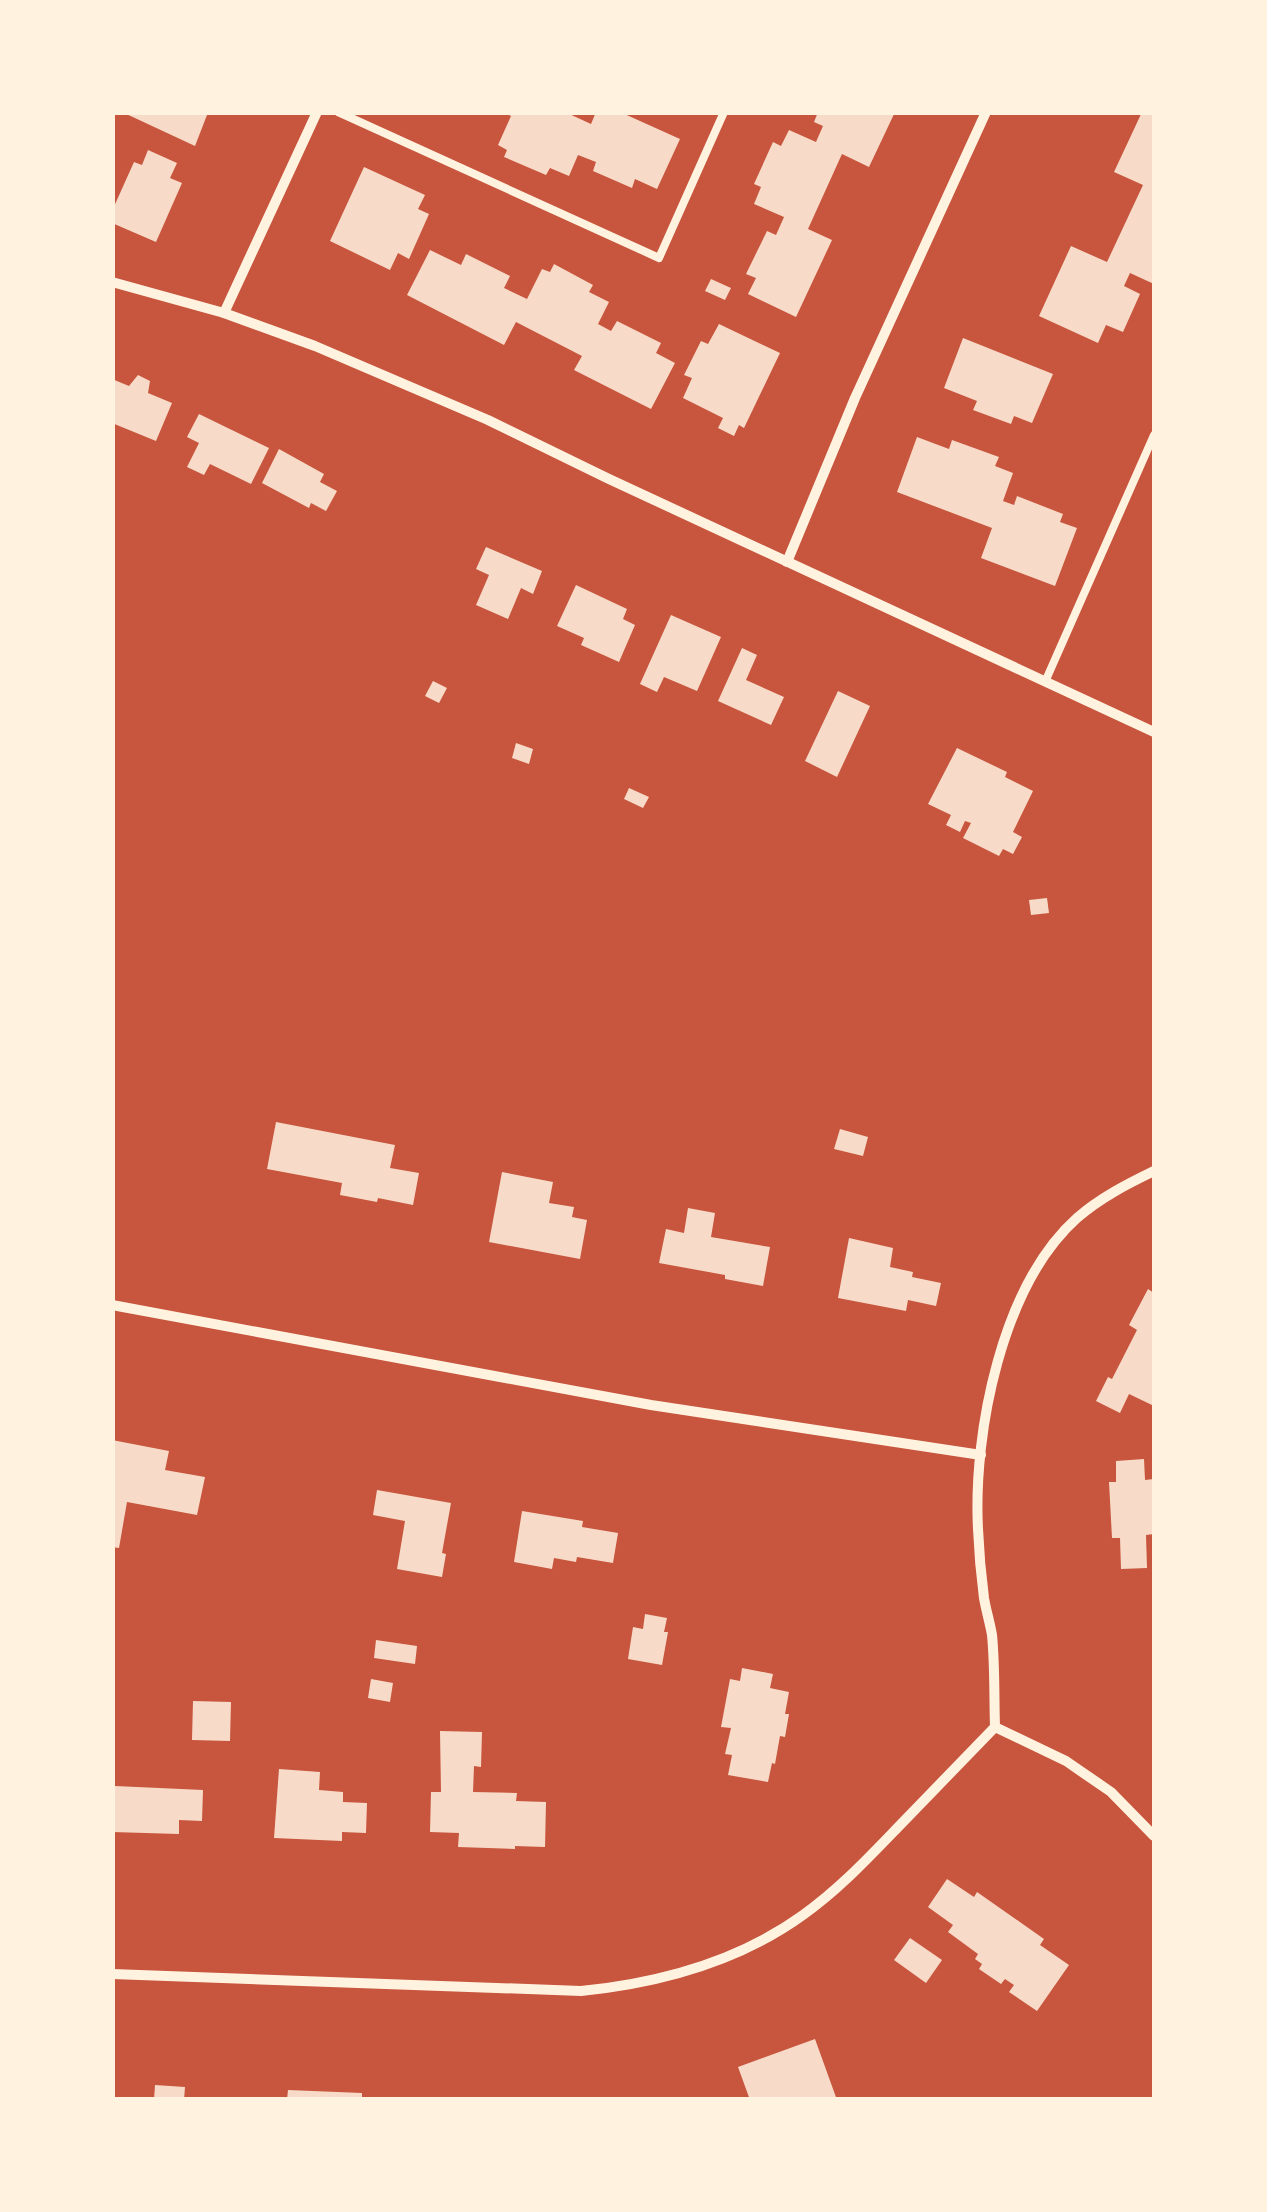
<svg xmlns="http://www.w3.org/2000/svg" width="1267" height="2212" viewBox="0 0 1267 2212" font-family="'Source Sans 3',sans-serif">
<rect width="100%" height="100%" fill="#c8553d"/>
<!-- building -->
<g fill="#f7dbc8">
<polygon points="122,112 203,112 207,115 195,146"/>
<polygon points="503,112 565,112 591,124 596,112 620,112 680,139 657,189 635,179 632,188 593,171 596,162 578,155 569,176 550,168 546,175 504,157 507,150 498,145 511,116"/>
<polygon points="818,112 895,112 869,167 842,154 808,229 832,240 796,317 748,294 756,278 746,274 767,231 776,235 784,217 754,204 761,187 754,184 773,142 781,146 789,130 816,142 823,126 814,122"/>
<polygon points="1142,112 1154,112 1154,284 1130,273 1124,286 1140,294 1123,332 1106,325 1098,343 1039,316 1071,246 1107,262 1143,185 1114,172"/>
<polygon points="148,150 177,163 170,178 182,183 156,242 112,223 112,211 134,162 142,165"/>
<polygon points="364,167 425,195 418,209 429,214 409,259 398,253 390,270 330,241"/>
<polygon points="430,250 461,265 466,254 510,276 504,288 527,299 542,269 550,272 554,264 593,285 589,292 609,302 598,324 611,331 617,321 661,343 656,353 675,363 651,409 574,370 582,356 516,322 504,345 407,295"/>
<polygon points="711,279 731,288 725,300 705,291"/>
<polygon points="719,324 780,353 744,428 739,425 734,436 718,428 723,418 683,398 692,378 684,375 701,341 708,344"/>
<polygon points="963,338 1053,374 1032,423 1014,416 1011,424 973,410 977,401 944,388"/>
<polygon points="138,375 150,381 148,393 172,403 156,441 112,423 112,379 129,386"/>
<polygon points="199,414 269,448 251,484 210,464 204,475 187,467 199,443 187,437"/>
<polygon points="917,437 949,449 952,440 999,457 995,466 1013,473 1003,501 1014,505 1017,496 1063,514 1060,522 1077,528 1055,586 981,558 992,528 897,492"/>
<polygon points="279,449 324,474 320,482 337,491 326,511 311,503 309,508 262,483"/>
<polygon points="486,547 542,571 533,594 521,588 508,619 476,605 489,575 476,569"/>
<polygon points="576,585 627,609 623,619 635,625 619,662 581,645 584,638 557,626"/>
<polygon points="671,615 721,637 697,691 664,677 657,692 640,684"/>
<polygon points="742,648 757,655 746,680 784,697 771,725 718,701"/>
<polygon points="433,681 447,688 439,703 425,696"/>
<polygon points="838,691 870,706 837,777 805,761"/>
<polygon points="516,743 533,749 529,764 512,758"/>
<polygon points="957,748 1007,772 1005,777 1033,791 1013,832 1022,837 1013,854 1003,849 999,856 963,838 971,823 965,821 960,832 946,825 951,815 928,804"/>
<polygon points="629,788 649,797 643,808 624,799"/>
<polygon points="1047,898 1049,913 1031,915 1029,900"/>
<polygon points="276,1122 395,1145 390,1168 419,1173 413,1205 378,1198 377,1202 340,1195 342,1183 267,1169"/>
<polygon points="840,1129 868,1137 863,1156 834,1149"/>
<polygon points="502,1172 553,1182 549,1203 574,1207 572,1217 587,1220 580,1259 489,1242"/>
<polygon points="688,1208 715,1213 711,1237 770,1247 763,1286 725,1279 725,1275 659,1263 666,1229 684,1233"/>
<polygon points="849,1238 893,1248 890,1267 913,1272 912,1277 941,1283 936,1306 908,1300 906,1311 838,1298"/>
<polygon points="1148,1289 1154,1293 1154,1406 1129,1394 1120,1413 1096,1401 1108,1377 1112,1379 1137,1330 1129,1325"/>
<polygon points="112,1440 169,1451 165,1470 205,1477 197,1515 127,1502 119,1548 112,1547"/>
<polygon points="1144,1459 1145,1480 1154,1479 1154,1534 1146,1535 1147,1568 1121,1569 1120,1538 1112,1538 1109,1482 1116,1482 1116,1461"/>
<polygon points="377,1490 451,1503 442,1553 446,1554 442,1577 397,1569 405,1521 373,1515"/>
<polygon points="522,1511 583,1521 582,1527 618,1533 613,1563 577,1557 576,1562 554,1558 552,1569 514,1562"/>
<polygon points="645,1614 667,1618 664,1632 668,1632 662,1665 628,1659 633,1627 643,1629"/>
<polygon points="376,1640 417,1646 415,1664 374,1658"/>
<polygon points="742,1668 773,1674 770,1688 789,1692 785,1714 789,1714 785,1737 780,1736 775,1764 772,1763 768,1782 728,1775 732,1755 725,1754 731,1728 721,1727 730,1679 740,1681"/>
<polygon points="371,1679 393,1683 390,1702 368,1698"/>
<polygon points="193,1701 231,1702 230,1741 192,1740"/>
<polygon points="440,1731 482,1732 481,1767 474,1766 473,1792 517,1793 516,1801 546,1802 545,1847 515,1846 515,1849 458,1847 459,1833 430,1832 431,1792 441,1792"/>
<polygon points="279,1769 320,1772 319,1790 343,1792 343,1802 367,1803 366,1833 342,1832 342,1841 274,1838"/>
<polygon points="115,1786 203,1790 202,1821 179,1820 179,1834 112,1832 112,1791 115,1791"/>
<polygon points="947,1879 974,1897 977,1892 1044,1939 1040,1945 1069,1965 1037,2011 1009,1992 1014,1985 1005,1979 1001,1984 979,1969 982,1964 975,1959 978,1954 948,1932 953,1925 928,1907"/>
<polygon points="910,1938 942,1960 926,1983 894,1960"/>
<polygon points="815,2039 837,2100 807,2100 806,2097 800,2100 750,2100 738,2067"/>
<polygon points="155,2085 185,2087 184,2100 154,2100"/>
<polygon points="288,2090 362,2093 362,2100 287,2100"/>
</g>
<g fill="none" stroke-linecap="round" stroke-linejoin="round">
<!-- service -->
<g stroke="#fff3e0" stroke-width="8">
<polyline points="338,112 659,258 724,112"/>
<polyline points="1045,682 1154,435"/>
</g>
<!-- minor -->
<g stroke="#fff3e0" stroke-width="10">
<polyline points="112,282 224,313 315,346 488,420 609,479 1154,732"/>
<polyline points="224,313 317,112"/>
<polyline points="787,562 855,398 986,112"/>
<path d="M 1154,1171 C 1127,1184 1100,1198 1077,1218 C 1002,1285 973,1432 978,1529 C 979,1552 981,1575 984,1598 C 986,1610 990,1623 992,1635 C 995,1665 994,1696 995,1727 L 1066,1761 L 1111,1792 L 1154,1836"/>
<polyline points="112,1305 651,1405 981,1455"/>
<path d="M 112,1974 L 581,1991 C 660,1983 738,1962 803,1915 C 841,1888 872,1854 904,1821 C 935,1789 965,1758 995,1727"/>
</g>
</g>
<!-- border -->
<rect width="1267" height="2212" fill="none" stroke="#fff3e0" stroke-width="230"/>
</svg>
